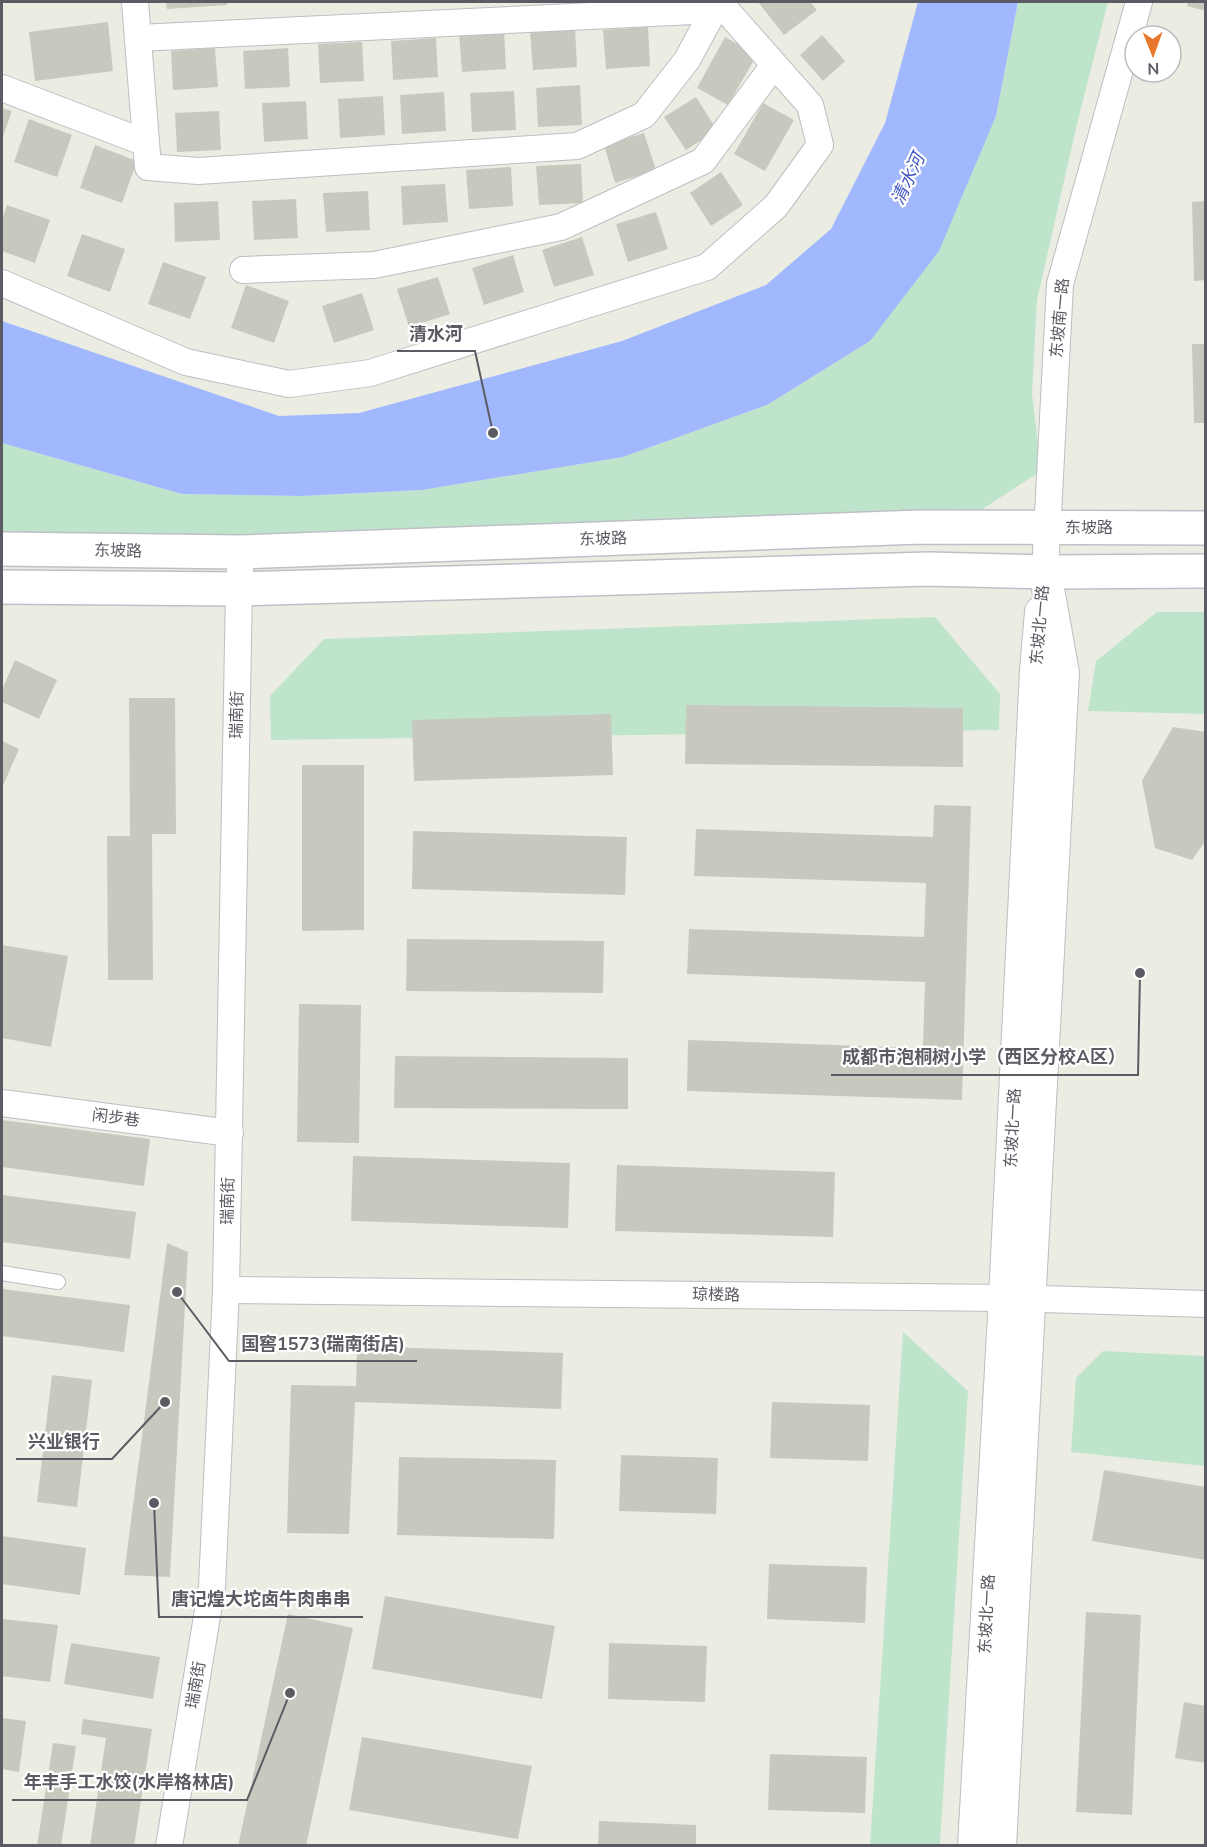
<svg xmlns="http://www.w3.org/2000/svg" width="1207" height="1847" viewBox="0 0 1207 1847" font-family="'Nunito Sans','Noto Sans SC',sans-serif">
<rect width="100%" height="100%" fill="#ecede2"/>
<!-- green -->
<g fill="#bee5cb">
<polygon points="1018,2 1108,2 1077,124 1037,300 1032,393 1041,471 981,510 753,516 353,537 2,536 2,443 182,494 302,496 422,490 623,457 767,405 870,341 996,116"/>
<polygon points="1157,612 1205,612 1205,714 1088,711 1096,661"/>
<polygon points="935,617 1000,694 999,730 271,740 270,696 324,639"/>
<polygon points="903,1332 968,1391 940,1845 870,1845"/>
<polygon points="1103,1351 1205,1356 1205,1466 1071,1452 1076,1378"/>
</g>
<!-- water -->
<polygon fill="#a1b8ff" points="918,2 1018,2 996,116 939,251 870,341 767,405 623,457 422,490 302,496 182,494 2,443 2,321 279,416 359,413 622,341 766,285 831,229 885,123"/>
<!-- building -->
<g fill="#c8c9be">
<polygon points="166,2 227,2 227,5 167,9"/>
<polygon points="758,2 810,2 817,10 784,35"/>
<polygon points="1188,2 1206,2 1206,11 1187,6"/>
<polygon points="108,22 113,71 35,81 29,32"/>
<polygon points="648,27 650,66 606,69 603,30"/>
<polygon points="575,28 577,67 533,70 530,31"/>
<polygon points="504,30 506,69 462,72 459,33"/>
<polygon points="822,35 845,61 823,81 800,55"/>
<polygon points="725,37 757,55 728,105 697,88"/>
<polygon points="436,38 438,77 393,80 391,41"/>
<polygon points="362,42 364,81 320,83 318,44"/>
<polygon points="215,48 218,87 173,90 171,51"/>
<polygon points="288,48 290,87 245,89 243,51"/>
<polygon points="580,85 582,125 538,127 536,88"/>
<polygon points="514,91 516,130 472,132 470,93"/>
<polygon points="444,92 446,131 402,134 400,95"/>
<polygon points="383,96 385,135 340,138 338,99"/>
<polygon points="696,97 717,130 686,150 664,117"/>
<polygon points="306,101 308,139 264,142 262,103"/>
<polygon points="763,103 794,120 765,171 734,154"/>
<polygon points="2,108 12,111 2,139"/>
<polygon points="219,111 221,150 177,152 175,113"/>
<polygon points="29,119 72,135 57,177 14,162"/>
<polygon points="644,133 656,170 615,183 604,145"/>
<polygon points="95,145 137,161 122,203 80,188"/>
<polygon points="581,164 583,203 539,205 536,166"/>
<polygon points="511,167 513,206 469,209 466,170"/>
<polygon points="721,172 743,205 711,226 690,193"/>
<polygon points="445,184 448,222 403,225 401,186"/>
<polygon points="368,191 370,230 326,232 323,193"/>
<polygon points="296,199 298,238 254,240 252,201"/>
<polygon points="218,201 220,240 175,242 174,203"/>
<polygon points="1206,201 1206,280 1194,281 1192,202"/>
<polygon points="7,205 50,220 35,263 2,251 2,220"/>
<polygon points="656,212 668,249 628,262 616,224"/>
<polygon points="82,234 125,249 110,292 67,276"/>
<polygon points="582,237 594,275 554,287 542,250"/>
<polygon points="513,255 524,292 484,305 472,268"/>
<polygon points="163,262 206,277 190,319 148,304"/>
<polygon points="438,277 450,314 409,327 397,289"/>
<polygon points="246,285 289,301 274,343 231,328"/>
<polygon points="362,293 374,330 334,343 322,306"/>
<polygon points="1192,344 1206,344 1206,423 1194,423"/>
<polygon points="15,660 57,680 39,719 2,702 2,690"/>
<polygon points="129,698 175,698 176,834 152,834 153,980 108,980 107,836 130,836"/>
<polygon points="686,705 963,708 963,767 685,764"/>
<polygon points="611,714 613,775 414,781 412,720"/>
<polygon points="1173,727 1206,732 1206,840 1192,860 1155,848 1142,781"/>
<polygon points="2,741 19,749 2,788"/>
<polygon points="302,765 364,765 364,930 302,931"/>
<polygon points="934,805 971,806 962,1100 687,1091 688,1040 923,1048 925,982 687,974 689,929 924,937 926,883 694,876 696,829 933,837"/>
<polygon points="413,831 627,837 625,895 412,889"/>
<polygon points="407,939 604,941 603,993 406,991"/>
<polygon points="2,945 68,956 51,1047 2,1038"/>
<polygon points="299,1004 361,1005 359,1143 297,1142"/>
<polygon points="395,1056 628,1058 628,1109 394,1108"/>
<polygon points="2,1120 150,1139 144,1186 2,1167"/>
<polygon points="353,1156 570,1163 568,1228 351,1221"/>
<polygon points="617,1165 835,1172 833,1237 615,1231"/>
<polygon points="2,1195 136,1212 130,1259 2,1242"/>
<polygon points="167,1243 188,1252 170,1577 124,1575"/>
<polygon points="2,1289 130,1305 124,1352 2,1336"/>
<polygon points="357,1346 563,1353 561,1409 355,1402 349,1534 287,1533 291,1385 356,1386"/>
<polygon points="52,1375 92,1380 77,1507 37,1502"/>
<polygon points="772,1402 870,1405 868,1461 770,1458"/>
<polygon points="621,1455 718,1458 716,1514 619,1511"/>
<polygon points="399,1457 556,1460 554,1539 397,1535"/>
<polygon points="1104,1470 1206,1487 1206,1560 1092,1541"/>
<polygon points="2,1536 86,1548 80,1595 2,1584"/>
<polygon points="769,1564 867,1567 865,1623 767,1619"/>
<polygon points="385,1596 555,1626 542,1699 372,1669"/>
<polygon points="1086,1612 1141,1615 1132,1815 1076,1812"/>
<polygon points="288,1614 353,1628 306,1846 238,1846"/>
<polygon points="2,1619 58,1625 50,1682 2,1676"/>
<polygon points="71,1643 160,1657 153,1699 64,1684"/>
<polygon points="609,1643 707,1646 705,1702 608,1699"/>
<polygon points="1184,1702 1206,1706 1206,1763 1175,1758"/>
<polygon points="2,1718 26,1721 19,1772 2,1769"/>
<polygon points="83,1719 152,1729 134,1846 90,1846 106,1738 81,1734"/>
<polygon points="362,1737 532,1766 518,1839 349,1810"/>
<polygon points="53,1743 76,1746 61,1846 37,1846"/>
<polygon points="770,1754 867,1757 865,1813 768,1810"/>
<polygon points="599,1821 696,1825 696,1846 598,1846"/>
</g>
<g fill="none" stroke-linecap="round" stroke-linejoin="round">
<!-- service casing -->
<g stroke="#bdbdc4" stroke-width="16">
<polyline id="service" points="2,1273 58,1282"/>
</g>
<!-- minor casing -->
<g stroke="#bdbdc4" stroke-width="28">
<g id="minor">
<polyline points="135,2 148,167 198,171 577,146 644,115 687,60 714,10"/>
<polyline points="138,38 714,10"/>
<polyline points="2,88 146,143"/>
<polyline points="243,270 374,265 561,227 703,161 774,65"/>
<polyline points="2,283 186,362 289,384 370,373 707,267 776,206 820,145 810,105 719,2"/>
<polyline points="1045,572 1060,284 1139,2"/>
<polyline points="2,1103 230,1133"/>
<polyline points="226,1290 1005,1298 1206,1304"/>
<polyline points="169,1846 212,1586 226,1290 239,589 241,552"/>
</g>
</g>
<!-- tertiary casing -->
<g stroke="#bdbdc4" stroke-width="34">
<g id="tertiary">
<polyline points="974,1846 1005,1298 1036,670 1041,612"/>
<polyline points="1000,1846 1063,673 1045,572"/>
</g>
</g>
<!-- secondary casing -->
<g stroke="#bfbfc8" stroke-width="36">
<g id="secondary">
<polyline points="2,549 241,552 920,527 1206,528"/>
<polyline points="2,587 239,589 929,569 1045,572 1206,571"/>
</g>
</g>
<!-- service -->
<use href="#service" stroke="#fff" stroke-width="14"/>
<!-- minor -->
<use href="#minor" stroke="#fff" stroke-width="26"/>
<!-- tertiary -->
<use href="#tertiary" stroke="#fff" stroke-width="32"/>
<!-- secondary -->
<use href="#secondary" stroke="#fff" stroke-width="33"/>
</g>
<g text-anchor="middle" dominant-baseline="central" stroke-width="4.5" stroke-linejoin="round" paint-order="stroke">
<!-- street labels -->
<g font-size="16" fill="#5b5c63" stroke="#fff">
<text transform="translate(1060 318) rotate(-85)">东坡南一路</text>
<text x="1089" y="528">东坡路</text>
<text transform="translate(603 539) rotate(-2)">东坡路</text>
<text transform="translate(118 551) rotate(1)">东坡路</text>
<text transform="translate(1040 625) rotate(-85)">东坡北一路</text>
<text transform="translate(237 715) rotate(-89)">瑞南街</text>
<text transform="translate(116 1118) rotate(7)">闲步巷</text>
<text transform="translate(1013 1128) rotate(-87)">东坡北一路</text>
<text transform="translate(228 1201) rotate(-89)">瑞南街</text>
<text transform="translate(716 1295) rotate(1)">琼楼路</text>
<text transform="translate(987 1614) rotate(-87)">东坡北一路</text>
<text transform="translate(196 1685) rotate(-80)">瑞南街</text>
</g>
<!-- water labels -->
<g font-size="18" font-style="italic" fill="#4359c3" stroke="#fff">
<text transform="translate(908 179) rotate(-65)">清水河</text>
</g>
</g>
<!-- callouts -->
<path fill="none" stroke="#5b5c63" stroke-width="2" d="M493 433L475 351H397M1140 973L1138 1075H831M177 1292L229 1361H417M165 1402L112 1459H16M154 1503L159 1617H363M290 1693L247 1800H12"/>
<g fill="#5b5c63" stroke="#fff" stroke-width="2">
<circle cx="493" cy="433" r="6"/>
<circle cx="1140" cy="973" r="6"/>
<circle cx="177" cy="1292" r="6"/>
<circle cx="165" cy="1402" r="6"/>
<circle cx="154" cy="1503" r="6"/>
<circle cx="290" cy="1693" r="6"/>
</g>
<g font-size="18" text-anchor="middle" font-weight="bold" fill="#5b5c63" stroke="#fff" stroke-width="4.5" stroke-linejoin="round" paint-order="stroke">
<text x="436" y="340">清水河</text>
<text x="984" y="1063">成都市泡桐树小学（西区分校A区）</text>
<text x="323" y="1350">国窖1573(瑞南街店)</text>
<text x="64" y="1448">兴业银行</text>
<text x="261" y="1605">唐记煌大坨卤牛肉串串</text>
<text x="129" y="1788">年丰手工水饺(水岸格林店)</text>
</g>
<!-- border -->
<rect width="1207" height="1847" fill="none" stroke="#5b5c63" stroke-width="6"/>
<!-- north arrow -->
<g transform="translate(1153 54) rotate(179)"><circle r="28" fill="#ffffff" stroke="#bdbec1" stroke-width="1.5"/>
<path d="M0-4.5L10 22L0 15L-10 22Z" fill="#e9772d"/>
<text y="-9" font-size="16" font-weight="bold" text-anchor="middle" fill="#5b5c63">N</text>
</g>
</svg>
